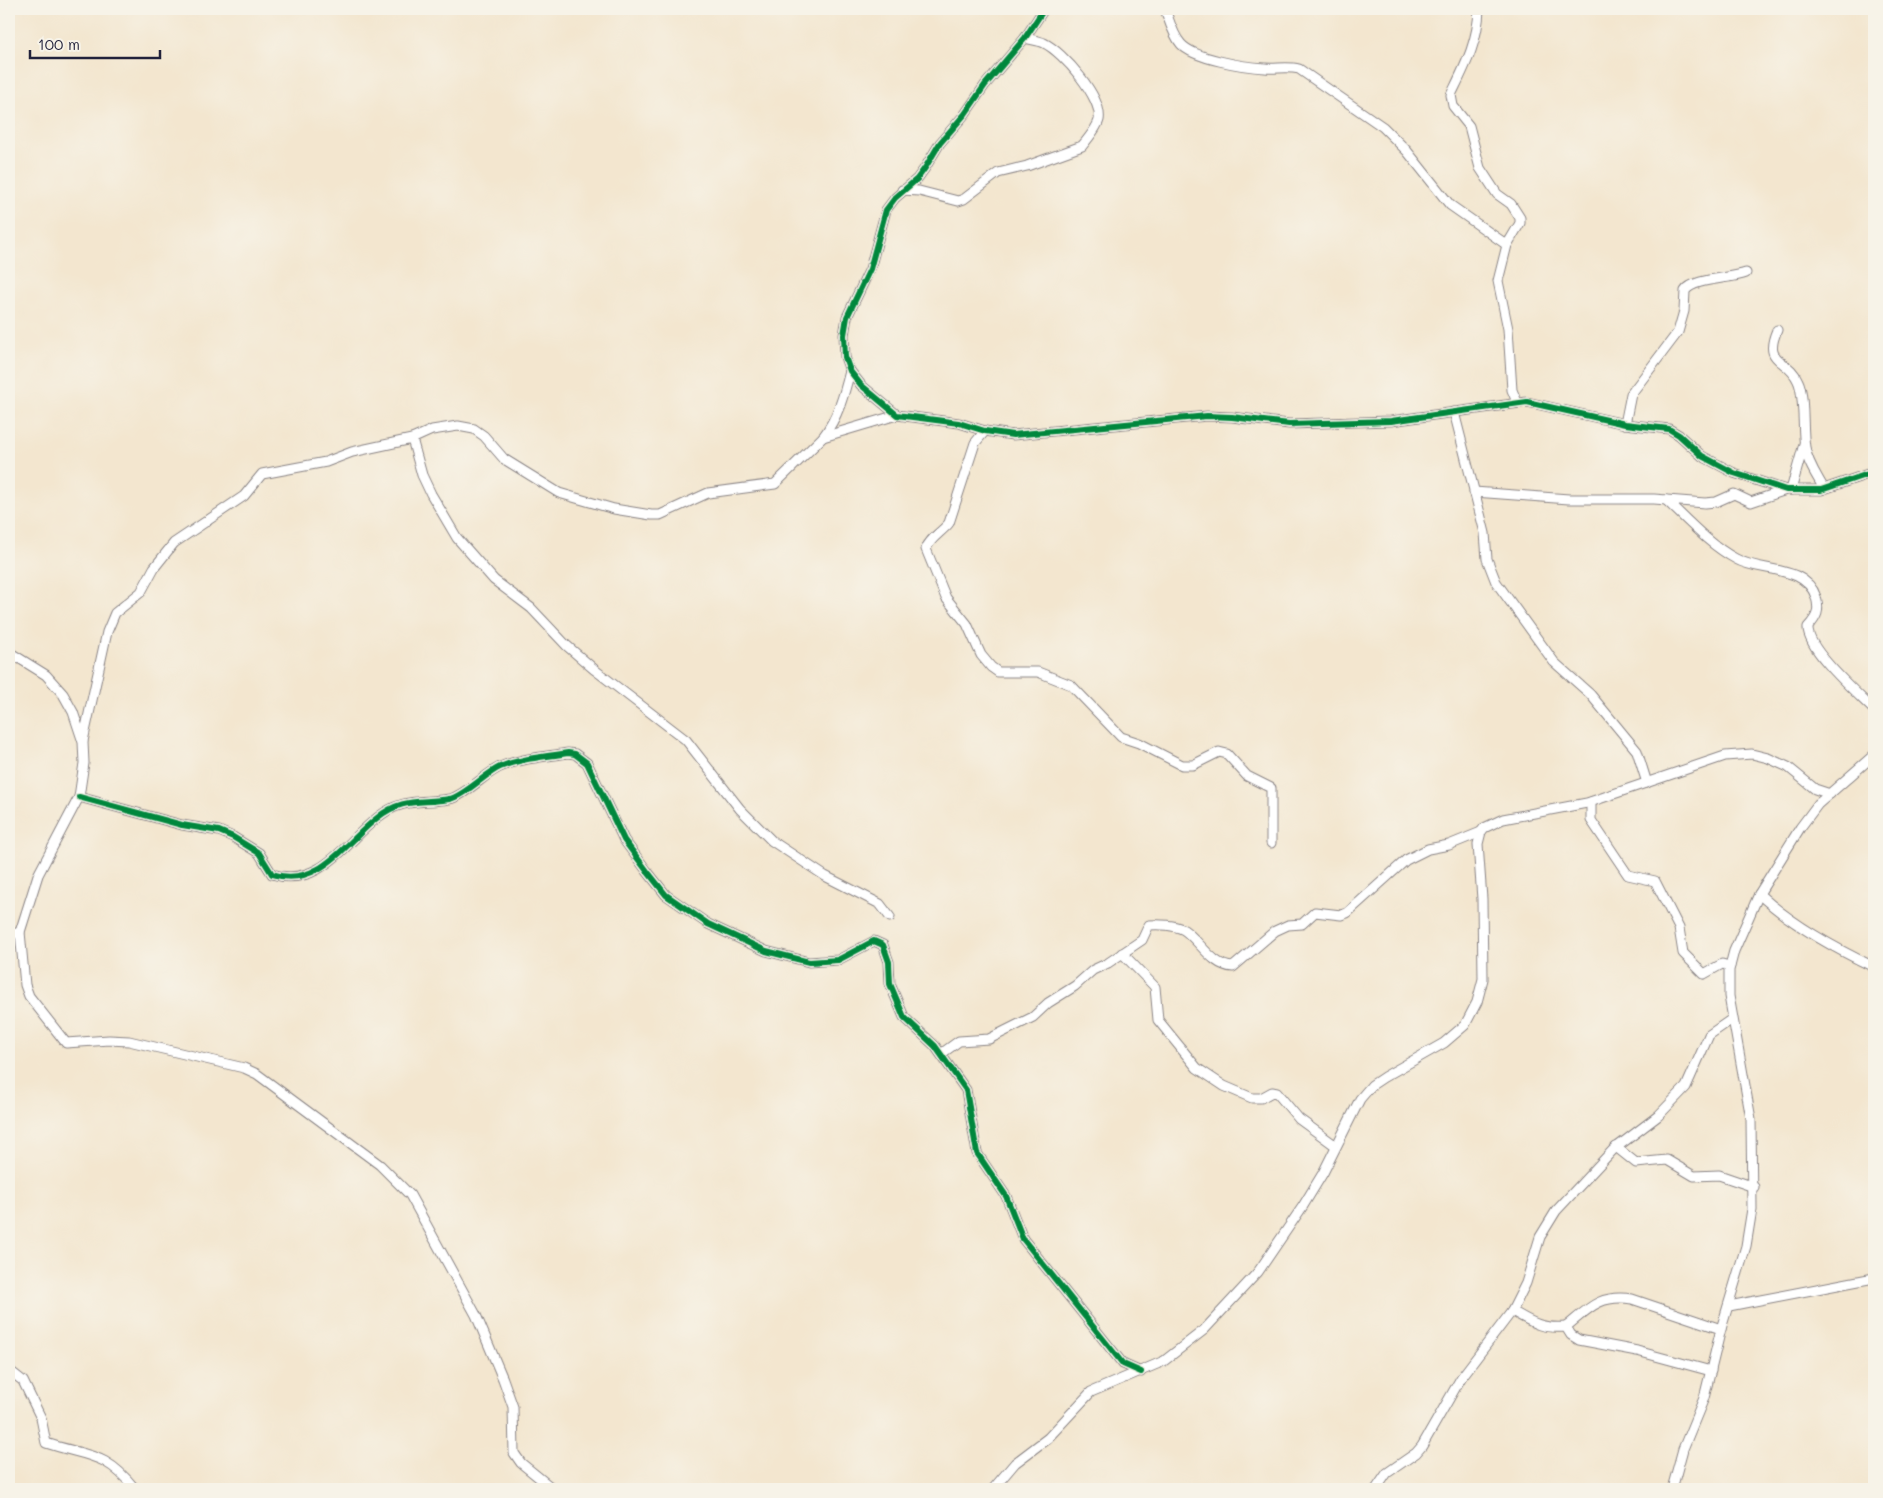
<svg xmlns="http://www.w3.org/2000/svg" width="1883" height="1498" viewBox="0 0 1883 1498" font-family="Mali,sans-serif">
<rect width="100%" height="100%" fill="#f7f3e8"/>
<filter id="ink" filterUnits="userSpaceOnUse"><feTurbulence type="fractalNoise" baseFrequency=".02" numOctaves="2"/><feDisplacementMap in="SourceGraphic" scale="10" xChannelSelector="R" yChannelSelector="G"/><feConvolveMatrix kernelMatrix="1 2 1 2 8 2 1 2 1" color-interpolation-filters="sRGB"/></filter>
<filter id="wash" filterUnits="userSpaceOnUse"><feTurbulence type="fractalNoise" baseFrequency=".0096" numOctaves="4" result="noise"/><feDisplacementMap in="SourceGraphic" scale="20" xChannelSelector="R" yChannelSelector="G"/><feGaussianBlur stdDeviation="1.12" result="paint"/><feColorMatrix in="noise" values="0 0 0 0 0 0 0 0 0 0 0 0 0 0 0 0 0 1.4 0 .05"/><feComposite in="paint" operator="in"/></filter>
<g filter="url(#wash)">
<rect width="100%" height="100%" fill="#f3e6cf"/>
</g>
<g filter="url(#ink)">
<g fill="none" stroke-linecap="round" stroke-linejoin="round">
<!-- minor casing -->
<g stroke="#8a8485" stroke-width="11">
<g id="minor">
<polyline points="1044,9 1025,38 985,85 965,114 940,143 925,168 917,179 895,198 886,210 870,269 847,317 844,335 845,357 850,371 861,385 897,415 959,423 985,431 1013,435 1207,416 1232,417 1289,424 1391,421 1527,402 1625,424 1669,429 1679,435 1702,456 1734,473 1786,490 1821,490 1874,472"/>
<path d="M 1165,9 C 1169,20 1173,35 1181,44 C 1194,59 1245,67 1265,68 C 1277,69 1287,66 1299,69 L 1383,127 L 1407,151 L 1450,205 L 1507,245"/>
<path d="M 1479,9 C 1478,42 1465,66 1451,95 L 1453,106 L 1469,126 L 1480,168 L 1497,194 L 1511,204 L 1520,218 L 1520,223 L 1507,245 L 1498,281 L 1508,329 L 1512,390 L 1517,402"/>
<path d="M 902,190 L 919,191 L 958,201 L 964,199 L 998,173 L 1027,166 L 1082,146 C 1087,140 1097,128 1099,120 C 1103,98 1063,52 1044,43 C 1038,40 1031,40 1025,38"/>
<path d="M 1777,330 C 1762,365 1788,357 1798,381 C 1805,395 1802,430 1805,447 C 1807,462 1817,476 1824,489"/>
<polyline points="1454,412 1485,533 1487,559 1496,582 1554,662 1590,694 1637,751 1647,783"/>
<path d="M 1625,424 L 1631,394 L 1678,332 L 1684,311 L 1685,291 C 1693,278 1730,279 1746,273"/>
<path d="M 985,431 L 975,443 L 949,523 C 943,531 929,539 926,549 L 946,598 L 967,624 L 981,655 L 991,667 L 998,672 L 1038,672 L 1071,685 L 1121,737 L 1139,743 L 1182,765 L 1193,765 L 1219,752 L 1227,754 L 1247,776 L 1271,788 L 1271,843"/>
<path d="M 823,437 C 838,417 844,395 850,371"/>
<polyline points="412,439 422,475 431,494 457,538 494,580 531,608 566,645 595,670 686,740 740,809 772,841 825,876 880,904 890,917"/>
<polyline points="1791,490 1804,444"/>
<polyline points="1474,492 1569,499 1654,499 1705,503 1716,502 1734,494 1751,502 1786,490"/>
<path d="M 1666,500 C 1688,521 1710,545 1736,559 C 1760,573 1805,564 1816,597 C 1820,611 1817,617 1808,627 C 1806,649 1858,694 1874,710"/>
<polyline points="9,652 46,675 63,694 73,712 83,742 84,763 79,797 38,875 20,932 25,985 29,996 66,1043 109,1040 129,1041 244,1068 257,1074 380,1165 410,1195 476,1315 503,1379 513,1407 514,1453 521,1463 553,1489"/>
<polyline points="83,741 107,632 115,613 141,592 154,568 174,543 244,496 262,474 326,462 352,452 412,439 432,430 458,426 474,429 484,436 504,459 559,493 614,509 651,515 660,515 708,493 775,484 823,437 897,415"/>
<path d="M 79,797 L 182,825 L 219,831 L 233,837 L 259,853 L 272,874 C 319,889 346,842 377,818 C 403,797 420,804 449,799 C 463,797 486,773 500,767 C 521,758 545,757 568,753 L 575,754 L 587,763 L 624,840 L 647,871 L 666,895 L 708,924 L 766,951 L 809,962 L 838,960 L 874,941 L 883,945 L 889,962 L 890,984 L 904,1017 L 935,1046 L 966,1090 L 977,1153 L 1006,1196 L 1023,1239 L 1123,1364 L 1141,1372"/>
<polyline points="1591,802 1591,820 1628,875 1655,881 1679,928 1683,953 1704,974 1722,964 1730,966"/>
<path d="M 1759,894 C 1791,924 1834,948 1874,967"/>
<polyline points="9,935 20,932"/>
<polyline points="1122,953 1155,987 1158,1020 1197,1068 1224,1086 1252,1098 1261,1098 1272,1092 1277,1093 1299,1119 1336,1146"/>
<path d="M 941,1054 L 959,1041 L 989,1039 L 1033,1017 L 1048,1003 L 1075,986 L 1093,970 L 1108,963 L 1142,940 L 1149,925 C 1159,924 1175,925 1184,930 C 1200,941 1212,966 1233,967 L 1275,931 L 1288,925 L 1302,924 L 1315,912 L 1341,915 L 1347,913 L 1406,860 L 1428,849 L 1449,845 L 1481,832"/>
<polyline points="1616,1147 1636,1163 1667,1160 1694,1176 1719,1175 1754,1187"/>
<polyline points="1729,1306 1874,1278"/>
<path d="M 1512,1311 C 1533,1323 1541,1329 1566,1327 L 1571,1335 L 1579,1340 L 1637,1351 L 1711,1371"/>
<path d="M 1566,1327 C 1589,1308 1600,1294 1632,1299 L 1721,1329"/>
<path d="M 9,1370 L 23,1381 L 41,1418 L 46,1443 C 88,1457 105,1451 135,1489"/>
<polyline points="993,1489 1015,1463 1048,1438 1091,1392 1164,1361 1204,1330 1258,1272 1303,1206 1323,1173 1360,1099 1372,1085 1384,1077 1444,1043 1465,1025 1477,1002 1483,979 1482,899 1478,844 1481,832 1484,828 1503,819 1587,803 1725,756 1752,754 1768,758 1788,767 1815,789 1830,794"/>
<polyline points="1376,1489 1387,1473 1416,1453 1422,1446 1461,1378 1512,1311 1526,1283 1540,1237 1556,1211 1613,1150 1658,1116 1686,1087 1709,1035 1732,1019"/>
<polyline points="1672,1489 1683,1449 1704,1398 1721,1329 1746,1246 1752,1209 1751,1119 1729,996 1729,970 1734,951 1759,894 1800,828 1818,804 1874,755"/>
</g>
</g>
<!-- minor -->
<use href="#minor" stroke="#fff" stroke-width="9"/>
<!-- cycleway casing -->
<g stroke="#f7f3e8" stroke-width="9">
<g id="cycleway">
<polyline points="1044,9 1025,38 985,85 965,114 940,143 925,168 917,179 895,198 886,210 870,269 847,317 844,335 845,357 850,371 861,385 897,415 959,423 985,431 1013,435 1207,416 1232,417 1289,424 1391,421 1527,402 1625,424 1669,429 1679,435 1702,456 1734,473 1786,490 1821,490 1874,472"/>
<path d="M 79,797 L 182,825 L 219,831 L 233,837 L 259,853 L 272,874 C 319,889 346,842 377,818 C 403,797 420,804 449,799 C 463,797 486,773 500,767 C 521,758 545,757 568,753 L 575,754 L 587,763 L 624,840 L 647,871 L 666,895 L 708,924 L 766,951 L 809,962 L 838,960 L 874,941 L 883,945 L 889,962 L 890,984 L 904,1017 L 935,1046 L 966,1090 L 977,1153 L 1006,1196 L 1023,1239 L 1123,1364 L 1141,1372"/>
</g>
</g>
<!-- cycleway -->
<use href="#cycleway" stroke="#00873e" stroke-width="6"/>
</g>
</g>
<!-- margin -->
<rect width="1883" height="1498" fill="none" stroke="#f7f3e8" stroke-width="30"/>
<!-- scale -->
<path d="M30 50v8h130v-8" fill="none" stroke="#22223b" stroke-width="2.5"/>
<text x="38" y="50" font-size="15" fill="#22223b" stroke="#f7f3e8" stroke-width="4" paint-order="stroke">100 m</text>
</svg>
